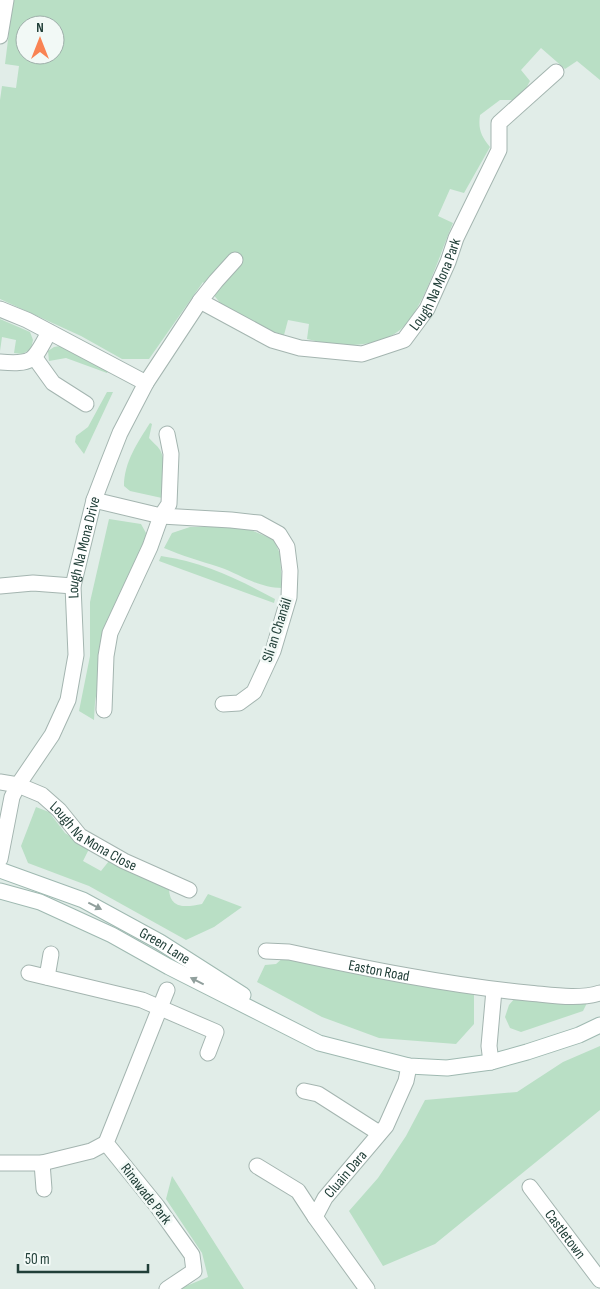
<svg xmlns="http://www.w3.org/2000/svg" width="600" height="1289" viewBox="0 0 600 1289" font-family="'Sofia Sans Condensed',sans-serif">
<rect width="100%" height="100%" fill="#e1ede8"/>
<!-- green -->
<g fill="#b9dfc5" fill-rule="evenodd">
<path d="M 13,0 L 600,0 L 600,80 L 577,61 L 565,69 L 541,48 L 521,70 L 530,81 L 523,94 L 515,100 L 500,100 L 480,115 C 478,129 481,136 490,147 L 464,193 L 450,189 L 438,216 L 453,223 C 441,250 423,312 400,330 C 384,343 358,346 338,345 C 327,344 317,341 307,339 L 309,324 L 288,320 L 284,335 L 267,330 L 226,310 L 203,282 L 149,359 L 122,359 L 81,336 L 0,299 L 0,100 L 2,86 L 16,88 L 19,66 L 5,64 ZM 25,25 L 55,25 L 55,55 L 25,55 Z"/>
<polygon points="0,319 30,332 33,340 31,349 22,354 14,353 16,340 2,337 0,351"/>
<polygon points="60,346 68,348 108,371 107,373 66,358 49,361 48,351 54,347"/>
<polygon points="107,392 113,392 84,454 75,442 76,436 88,427"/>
<path d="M 150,423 L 152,424 L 149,438 C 152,442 157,445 160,450 C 166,459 165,487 162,498 L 130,491 L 124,486 C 124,462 138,442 150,423 Z"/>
<polygon points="109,519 141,524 146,533 145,545 106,636 95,702 94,720 79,711 90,656 90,602"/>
<path d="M 190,527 L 228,527 L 251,530 L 274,540 L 280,554 L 282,588 C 258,588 242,575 219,567 C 201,561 182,556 164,548 L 172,533 Z"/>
<path d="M 161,556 C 203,562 238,579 275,599 L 274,603 L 159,561 Z"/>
<path d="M 36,807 L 49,812 L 65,833 L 89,849 L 83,861 L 101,871 L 109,861 L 169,889 C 170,910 187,907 202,904 L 208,894 L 242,907 L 214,927 L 186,940 L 89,886 L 28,863 L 21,846 Z"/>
<polygon points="283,958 474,994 474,1024 456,1044 379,1038 322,1017 257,982 265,965 276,964"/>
<polygon points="515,998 587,1003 583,1011 521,1032 510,1028 505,1017 509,1005"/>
<polygon points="600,1046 600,1110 435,1244 383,1266 349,1211 378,1178 406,1136 425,1100 517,1092 563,1062"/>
<polygon points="172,1176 244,1289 179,1289 208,1277 202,1253 166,1199"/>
</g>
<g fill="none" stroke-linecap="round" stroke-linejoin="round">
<!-- street casing -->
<g stroke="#a4b5b0" stroke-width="17">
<g id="street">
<polyline points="0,36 6,0"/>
<path id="s1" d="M 200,301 L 272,340 L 300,348 L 362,354 L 404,340 L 427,309 L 448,262 L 456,238 L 499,150 L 499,123 L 556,72"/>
<polyline points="0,309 27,320 146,383"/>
<polyline points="35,358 53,383 86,404"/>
<path d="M 0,362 C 34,365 34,360 49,332"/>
<polyline points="94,500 161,516 231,520 259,523 279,534 287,547 290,571 289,597 273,651 254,692 239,703 223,704"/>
<polyline points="0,586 33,583 73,586"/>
<polyline points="104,710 106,656 110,633 150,547 161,516 169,504 171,454 167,434"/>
<path id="s2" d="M 0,782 L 18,785 L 42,795 L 59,810 L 80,836 L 124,861 L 189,890"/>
<path id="s3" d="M 0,859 L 12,797 L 18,785 L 52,735 L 68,700 L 76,655 L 73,586 L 94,500 L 107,466 L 120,433 L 146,383 L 200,301 L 216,281 L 235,260"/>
<path id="s4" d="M 266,951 L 289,952 C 368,969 447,985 528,993 C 551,995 578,1000 600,993"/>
<polyline points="29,973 142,1000 216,1032 208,1053"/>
<polyline points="47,977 51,954"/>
<polyline points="491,1062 489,1046 494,990"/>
<polyline points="304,1091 318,1094 379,1133"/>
<polyline points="0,1163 42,1163 91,1151 106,1143"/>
<polyline points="42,1163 44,1189"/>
<path id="s5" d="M 257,1166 L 298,1191 L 315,1217 L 325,1198 L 386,1126 L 406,1081 L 409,1066"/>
<path id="s6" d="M 530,1187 L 600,1280"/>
<polyline points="315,1217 367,1289"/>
<polyline points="167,1289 194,1271 192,1255 157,1206 106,1143 167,990"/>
</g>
</g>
<!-- secondary casing -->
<g stroke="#9fb9b1" stroke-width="17">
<g id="secondary">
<path id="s7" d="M 0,870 L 83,900 L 160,942 L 243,995"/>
<polyline points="0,891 40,902 112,935 169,967 319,1043 409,1066 447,1068 491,1062 527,1052 579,1035 600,1025"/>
</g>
</g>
<!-- street -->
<use href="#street" stroke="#fff" stroke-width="15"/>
<!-- secondary -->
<use href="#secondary" stroke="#fff" stroke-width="15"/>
</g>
<!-- one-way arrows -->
<defs><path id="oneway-solid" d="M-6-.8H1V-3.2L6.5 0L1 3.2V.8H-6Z" transform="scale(1.25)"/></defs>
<g fill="#909f9c">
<use href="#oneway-solid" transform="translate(95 906) rotate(27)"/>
<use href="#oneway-solid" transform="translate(197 981) rotate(-153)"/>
</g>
<g text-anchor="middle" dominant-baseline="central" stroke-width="5" stroke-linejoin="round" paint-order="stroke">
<!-- street labels -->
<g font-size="15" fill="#213f38" stroke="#f2f9f6">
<text stroke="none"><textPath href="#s1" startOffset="282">Lough Na Mona Park</textPath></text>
<text stroke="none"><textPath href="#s3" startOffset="330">Lough Na Mona Drive</textPath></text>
<text transform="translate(277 630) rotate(-72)">Slí an Chanáil</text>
<text stroke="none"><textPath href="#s2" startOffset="111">Lough Na Mona Close</textPath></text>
<text stroke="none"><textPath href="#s7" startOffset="182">Green Lane</textPath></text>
<text stroke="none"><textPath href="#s4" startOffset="115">Easton Road</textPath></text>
<text stroke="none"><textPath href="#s5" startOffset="132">Cluain Dara</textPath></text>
<text transform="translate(146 1194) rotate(52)">Rinawade Park</text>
<text stroke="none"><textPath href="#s6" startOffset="59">Castletown</textPath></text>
</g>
</g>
<!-- north arrow -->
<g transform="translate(40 40)"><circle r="24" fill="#f2f9f6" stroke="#9eafaa"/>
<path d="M0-4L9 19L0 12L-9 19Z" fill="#f98353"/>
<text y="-8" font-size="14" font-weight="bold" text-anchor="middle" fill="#213f38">N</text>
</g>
<!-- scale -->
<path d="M18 1264v8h130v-8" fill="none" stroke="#213f38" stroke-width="2.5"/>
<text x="25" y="1264" font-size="15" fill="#213f38" stroke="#f2f9f6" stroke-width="4" paint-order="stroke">50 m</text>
</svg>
